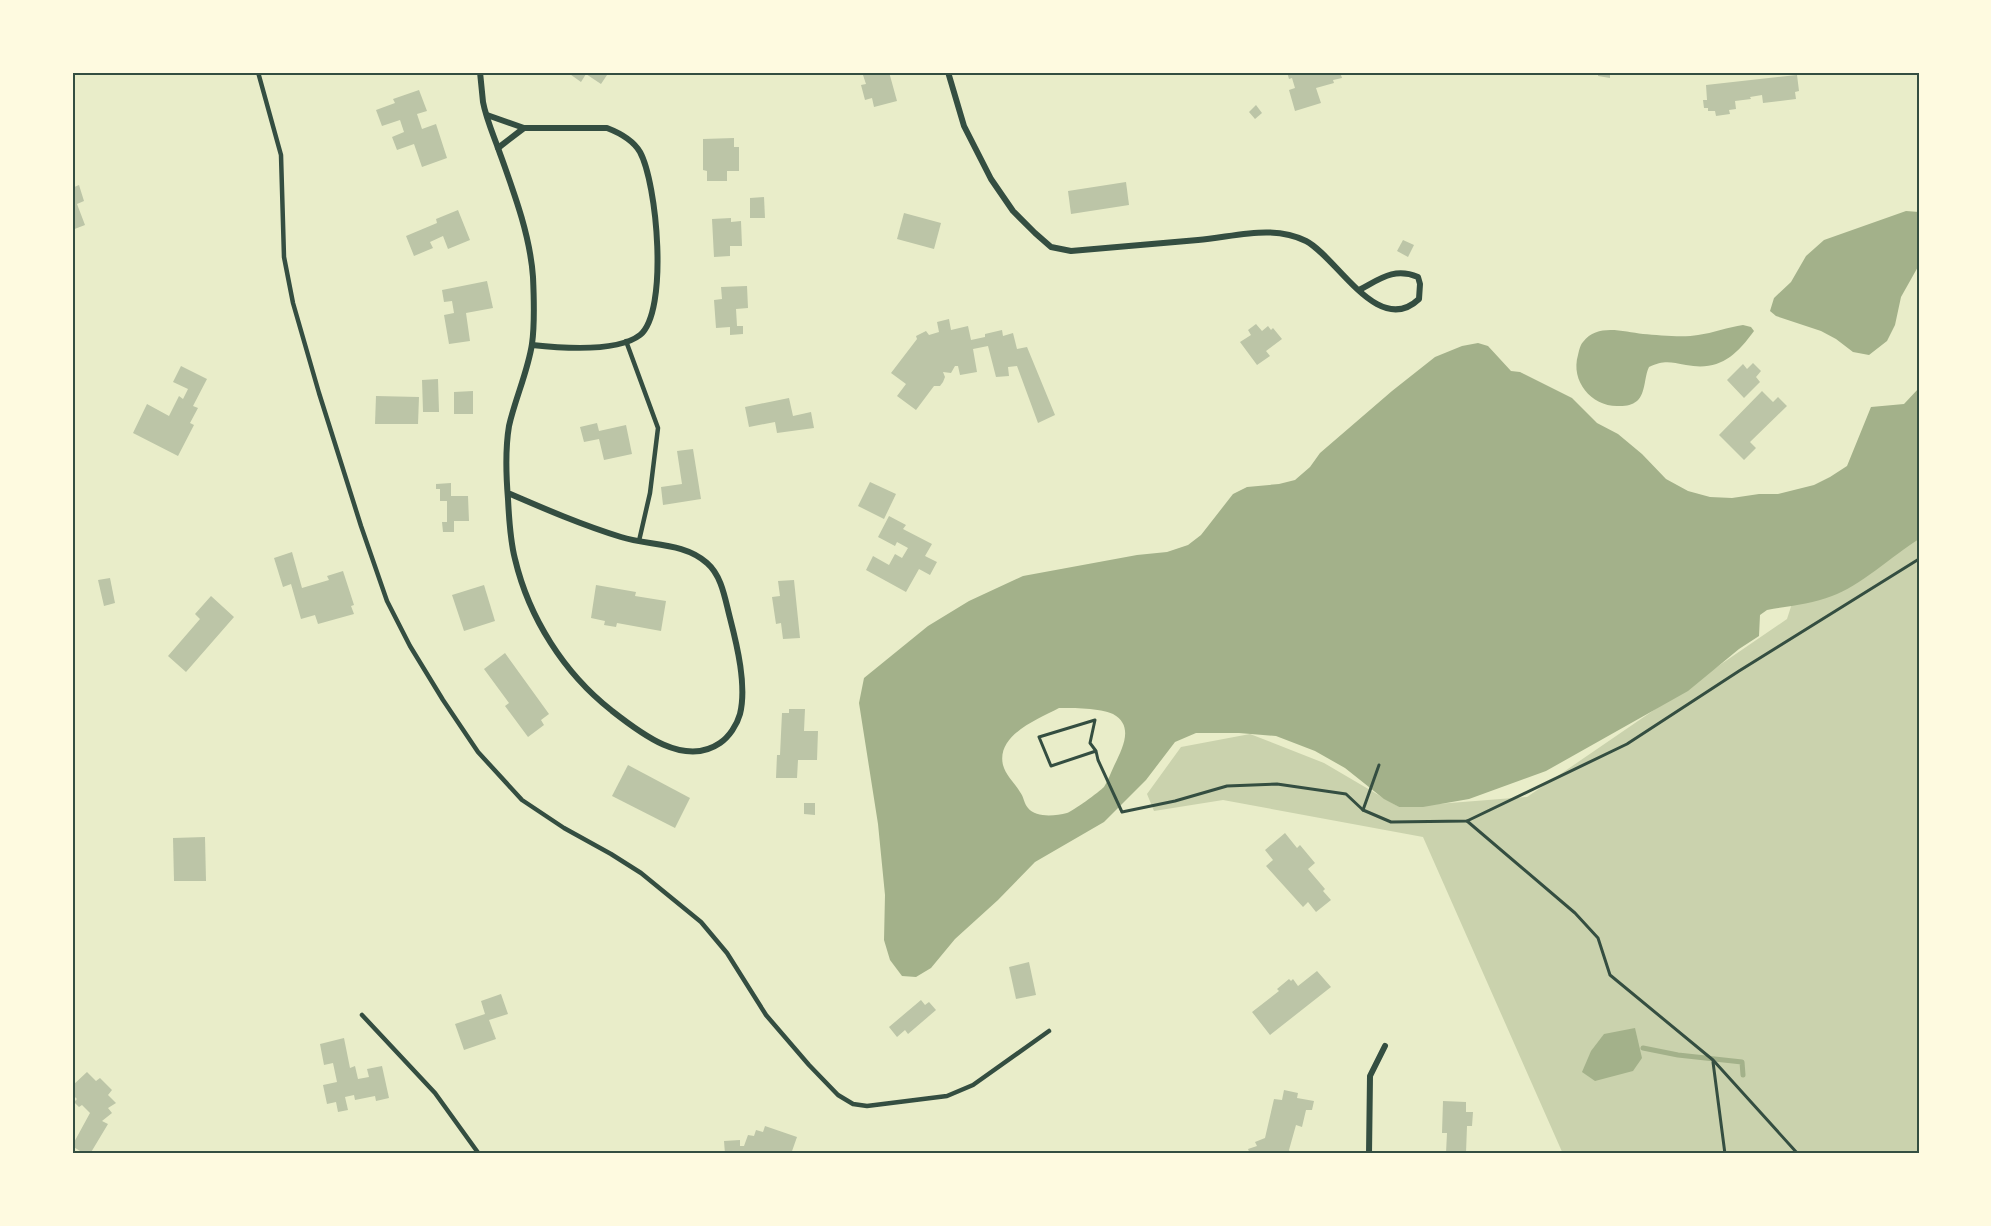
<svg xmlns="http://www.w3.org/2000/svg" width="1991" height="1226" viewBox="0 0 1991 1226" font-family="Georgia,serif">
<rect width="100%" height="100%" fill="#e9edc9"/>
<!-- green -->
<polygon fill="#cad2ad" points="1919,533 1919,1154 1563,1154 1423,837 1223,800 1154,811 1147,794 1181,747 1250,734 1324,763 1399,807 1527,797 1787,619 1796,591"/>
<!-- water -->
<g fill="#a3b18a" fill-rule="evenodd">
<polygon points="1906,211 1919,212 1919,265 1901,297 1895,325 1887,341 1869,355 1853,352 1836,339 1821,331 1776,316 1770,311 1774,298 1791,282 1806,256 1824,240"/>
<path d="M 1743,325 L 1751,327 L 1754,331 C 1735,357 1719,371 1686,365 C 1670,362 1664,360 1649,367 C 1644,377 1646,393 1637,401 C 1632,405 1627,406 1620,406 C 1593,408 1570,382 1578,355 C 1579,351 1580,345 1583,342 C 1598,323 1623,332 1643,334 C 1659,335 1683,338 1698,335 C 1713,333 1728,327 1743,325 Z"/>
<path d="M 1478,343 L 1488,346 L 1511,371 L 1520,372 L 1572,398 L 1597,423 L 1618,434 L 1642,454 L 1666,479 L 1688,491 L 1710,497 L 1732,498 L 1759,494 L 1778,494 L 1814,485 L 1830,477 L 1847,466 L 1871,407 L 1904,404 L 1919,388 L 1919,539 C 1893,555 1859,587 1832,596 C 1812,604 1788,606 1767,610 L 1760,615 L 1759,636 L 1739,649 L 1688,691 L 1546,771 L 1469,799 L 1423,807 L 1399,807 L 1384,799 L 1345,768 L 1315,751 L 1276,736 L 1239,733 L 1196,733 L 1175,742 L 1146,780 L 1104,822 L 1035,862 L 998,900 L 955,939 L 931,968 L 916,977 L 902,976 L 890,960 L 884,940 L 885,895 L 878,824 L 859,703 L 864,678 L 928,626 L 969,601 L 1023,576 L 1137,555 L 1167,552 L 1188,545 L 1201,535 L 1233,494 L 1247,487 L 1279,484 L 1295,480 L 1310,467 L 1320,453 L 1392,391 L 1435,357 L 1462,346 ZM 1059,708 C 1073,708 1100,708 1113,714 C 1135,726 1122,749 1114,766 C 1111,772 1108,781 1104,787 C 1099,792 1073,811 1067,813 C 1055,816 1036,818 1028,808 C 1024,804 1024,797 1020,792 C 1015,783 1006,776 1003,765 C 996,735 1038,719 1059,708 Z"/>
<polygon points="1635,1028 1642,1058 1633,1071 1595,1081 1582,1072 1591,1051 1604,1034"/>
</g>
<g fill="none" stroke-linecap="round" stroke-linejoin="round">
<!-- stream -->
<polyline stroke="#a3b18a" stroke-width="5" points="1643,1048 1678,1055 1742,1062 1743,1075"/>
</g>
<!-- building -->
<g fill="#bcc5a7">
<polygon points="567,72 609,72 601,84 586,74 581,82"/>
<polygon points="862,72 889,72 897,101 874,107 872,98 865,100 861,85 866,84"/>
<polygon points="1287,72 1340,72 1342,78 1333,80 1334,83 1316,88 1321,103 1295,111 1289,90 1295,88 1292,78 1289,79"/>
<polygon points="1598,72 1610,72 1610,78 1598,76"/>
<polygon points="1797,75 1799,91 1795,92 1796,99 1763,103 1762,95 1750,97 1751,99 1735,101 1736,109 1729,110 1730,114 1716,116 1715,111 1708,111 1708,108 1704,108 1703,100 1707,100 1706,85"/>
<polygon points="419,90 427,111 417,114 422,129 436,124 447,158 422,167 414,144 397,150 392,137 404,132 400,120 382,126 376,110 395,103 393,99"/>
<polygon points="1256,105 1262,113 1255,119 1249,112"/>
<polygon points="734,138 734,147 739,147 739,171 727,171 727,181 707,181 707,171 703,170 703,139"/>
<polygon points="1126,182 1129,205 1071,214 1068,191"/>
<polygon points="79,185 84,201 77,204 85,225 72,230 72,188"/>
<polygon points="764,197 765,218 750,218 750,198"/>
<polygon points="458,210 470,240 448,249 443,236 430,242 433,248 414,256 406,236 437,223 436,219"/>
<polygon points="904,213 941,223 934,249 897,239"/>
<polygon points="731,218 731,222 741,221 742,246 730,246 730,256 714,257 712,219"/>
<polygon points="1403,240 1414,245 1408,257 1397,251"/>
<polygon points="487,281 493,308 466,313 470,341 449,344 444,315 454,313 452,301 444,302 442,290"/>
<polygon points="747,286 748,308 736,309 737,326 743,326 743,334 730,335 730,327 716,328 714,300 722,299 721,287"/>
<polygon points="949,319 951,330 968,326 971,340 985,337 985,334 1002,330 1003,336 1013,333 1017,349 1027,347 1055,415 1038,423 1017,366 1008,367 1009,376 996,377 988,346 973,349 977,372 960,375 958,366 955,366 951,373 943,372 945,377 943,382 940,386 934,386 916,410 897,396 906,384 891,373 917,339 916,336 926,331 929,335 939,332 937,322"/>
<polygon points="1256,324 1262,331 1268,326 1271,330 1273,328 1282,339 1266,351 1270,356 1257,365 1240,342 1251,335 1248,330"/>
<polygon points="1753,363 1761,371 1756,377 1760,382 1744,398 1727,380 1743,364 1747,369"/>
<polygon points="181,366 207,379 193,406 198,408 190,423 194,425 178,456 133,433 147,404 169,416 179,396 183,399 188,389 173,382"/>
<polygon points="438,379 439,412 423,412 422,380"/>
<polygon points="473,391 473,414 454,414 454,392"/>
<polygon points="1762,391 1773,402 1778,397 1787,406 1750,442 1756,448 1744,460 1719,435"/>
<polygon points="376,396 419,397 418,424 375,424"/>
<polygon points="789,398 793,416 811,412 814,428 777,433 775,422 749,427 745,407"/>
<polygon points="597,423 599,431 626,425 632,454 604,460 599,439 584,442 580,427"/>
<polygon points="693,449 701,499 663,505 661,487 682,484 677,451"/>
<polygon points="870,482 896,494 884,519 858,506"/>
<polygon points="451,483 451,496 468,496 469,521 454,521 454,532 443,532 442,522 447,522 447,501 440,501 440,489 436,489 436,484"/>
<polygon points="889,516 906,525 903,529 932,544 925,556 937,562 930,575 919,569 906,592 866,570 873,556 889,565 895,554 902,558 908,548 897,542 895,546 878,537"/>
<polygon points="292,552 302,588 329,580 327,576 343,571 354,605 351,606 354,614 318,624 315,615 301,619 291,584 283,587 274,558"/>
<polygon points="110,578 115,603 104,606 98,580"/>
<polygon points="794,580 800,638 783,639 781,623 776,624 772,597 780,596 778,581"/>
<polygon points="484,585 495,621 464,631 452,595"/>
<polygon points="596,585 636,592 635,596 666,601 661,631 617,623 616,627 604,625 605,621 591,618"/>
<polygon points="211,596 234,617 186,672 168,656 200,619 195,614"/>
<polygon points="505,653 549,714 541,720 544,725 528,737 505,706 509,703 484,669"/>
<polygon points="789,709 805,709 804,731 818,731 817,760 798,760 797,778 776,778 777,755 780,755 782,713 789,713"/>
<polygon points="628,765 690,798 675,828 612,796"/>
<polygon points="804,803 815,803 815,815 804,814"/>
<polygon points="1285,833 1297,848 1300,845 1315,863 1308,869 1325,889 1323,891 1331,900 1316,912 1308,902 1303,907 1266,866 1273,860 1265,850"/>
<polygon points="205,837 206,881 174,881 173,838"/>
<polygon points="1029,962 1036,995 1016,999 1009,967"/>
<polygon points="1317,971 1331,987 1270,1035 1252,1012 1279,991 1277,989 1289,979 1291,981 1293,979 1298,986"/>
<polygon points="501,994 508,1014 489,1020 496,1039 464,1050 455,1024 485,1014 481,1001"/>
<polygon points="921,1000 925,1005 929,1002 936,1010 908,1034 905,1030 897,1037 889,1027"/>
<polygon points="344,1038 350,1068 355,1066 358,1079 369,1077 367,1069 382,1066 389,1098 376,1101 375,1096 355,1100 354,1095 345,1097 348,1110 338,1112 336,1102 327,1104 323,1085 337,1082 333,1063 324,1065 320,1044"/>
<polygon points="87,1072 96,1081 100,1078 112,1090 108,1095 116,1103 108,1108 112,1113 102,1121 108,1124 90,1154 85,1154 72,1146 90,1113 82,1105 79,1107 74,1102 77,1099 72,1094 72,1086"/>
<polygon points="1284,1090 1298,1093 1297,1098 1314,1101 1312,1110 1306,1110 1302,1127 1296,1125 1289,1150 1291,1154 1250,1154 1248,1149 1257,1146 1255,1142 1265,1138 1274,1099 1282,1100"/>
<polygon points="1443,1101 1466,1102 1466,1112 1473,1112 1472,1126 1467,1126 1466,1153 1446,1153 1447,1133 1442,1133"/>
<polygon points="765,1126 797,1137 791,1154 782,1151 781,1154 725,1154 724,1141 740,1140 740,1146 744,1146 748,1135 754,1136 756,1130 763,1132"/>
</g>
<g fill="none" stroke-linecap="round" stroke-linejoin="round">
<!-- path -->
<g stroke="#344e41" stroke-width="3">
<polyline points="1096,751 1051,766 1039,737 1095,720 1090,743 1096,751 1098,760 1122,812 1175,801 1227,786 1277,784 1346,794 1363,810 1391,822 1467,821 1627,744 1739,671 1919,559"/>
<polyline points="1363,810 1379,765"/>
<polyline points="1467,821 1575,913 1598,938 1610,975 1713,1060 1798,1154"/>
<polyline points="1713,1062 1725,1154"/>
</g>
<!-- service -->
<g stroke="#344e41" stroke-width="4.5">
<polyline points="258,72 281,155 284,257 293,303 319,393 361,526 387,601 410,646 443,700 478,752 522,800 564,828 611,854 641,873 701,922 727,953 766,1015 809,1065 838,1095 853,1104 867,1106 947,1096 973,1085 1049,1031"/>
<polyline points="626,341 658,428 650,493 639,541"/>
<polyline points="362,1015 435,1093 479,1154"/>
</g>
<!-- minor -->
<g stroke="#344e41" stroke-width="6">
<path d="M 480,72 C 481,82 482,92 483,102 C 486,118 493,134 498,148 C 513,190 530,234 533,277 C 534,299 535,323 532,344 C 528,371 515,399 509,426 C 505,450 506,475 508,499 C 509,519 510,540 515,559 C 529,618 564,673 611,710 C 639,732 684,768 720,743 C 729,737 737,725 740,714 C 747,686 737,645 730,618 C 725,599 722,576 707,563 C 684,542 649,546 621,537 C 582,525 545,509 508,493"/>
<path d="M 948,72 L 964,126 L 991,179 L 1013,211 L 1035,233 L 1051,247 L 1071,251 C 1113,247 1156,244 1198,240 C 1234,237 1272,224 1306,241 C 1337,257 1378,338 1419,299 L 1420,284 L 1418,277 C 1394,267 1380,279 1359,290"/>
<polyline points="487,115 524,128"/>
<path d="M 498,148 L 524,128 L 607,128 C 620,133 633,140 640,152 C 657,183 669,311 640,335 C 617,353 560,348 532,345"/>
<polyline points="1369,1154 1370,1076 1385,1046"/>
</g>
</g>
<!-- border -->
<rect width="1991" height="1226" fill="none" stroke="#fefae0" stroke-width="147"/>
<rect x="74" y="74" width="1844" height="1078" fill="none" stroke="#344e41" stroke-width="2"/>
</svg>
